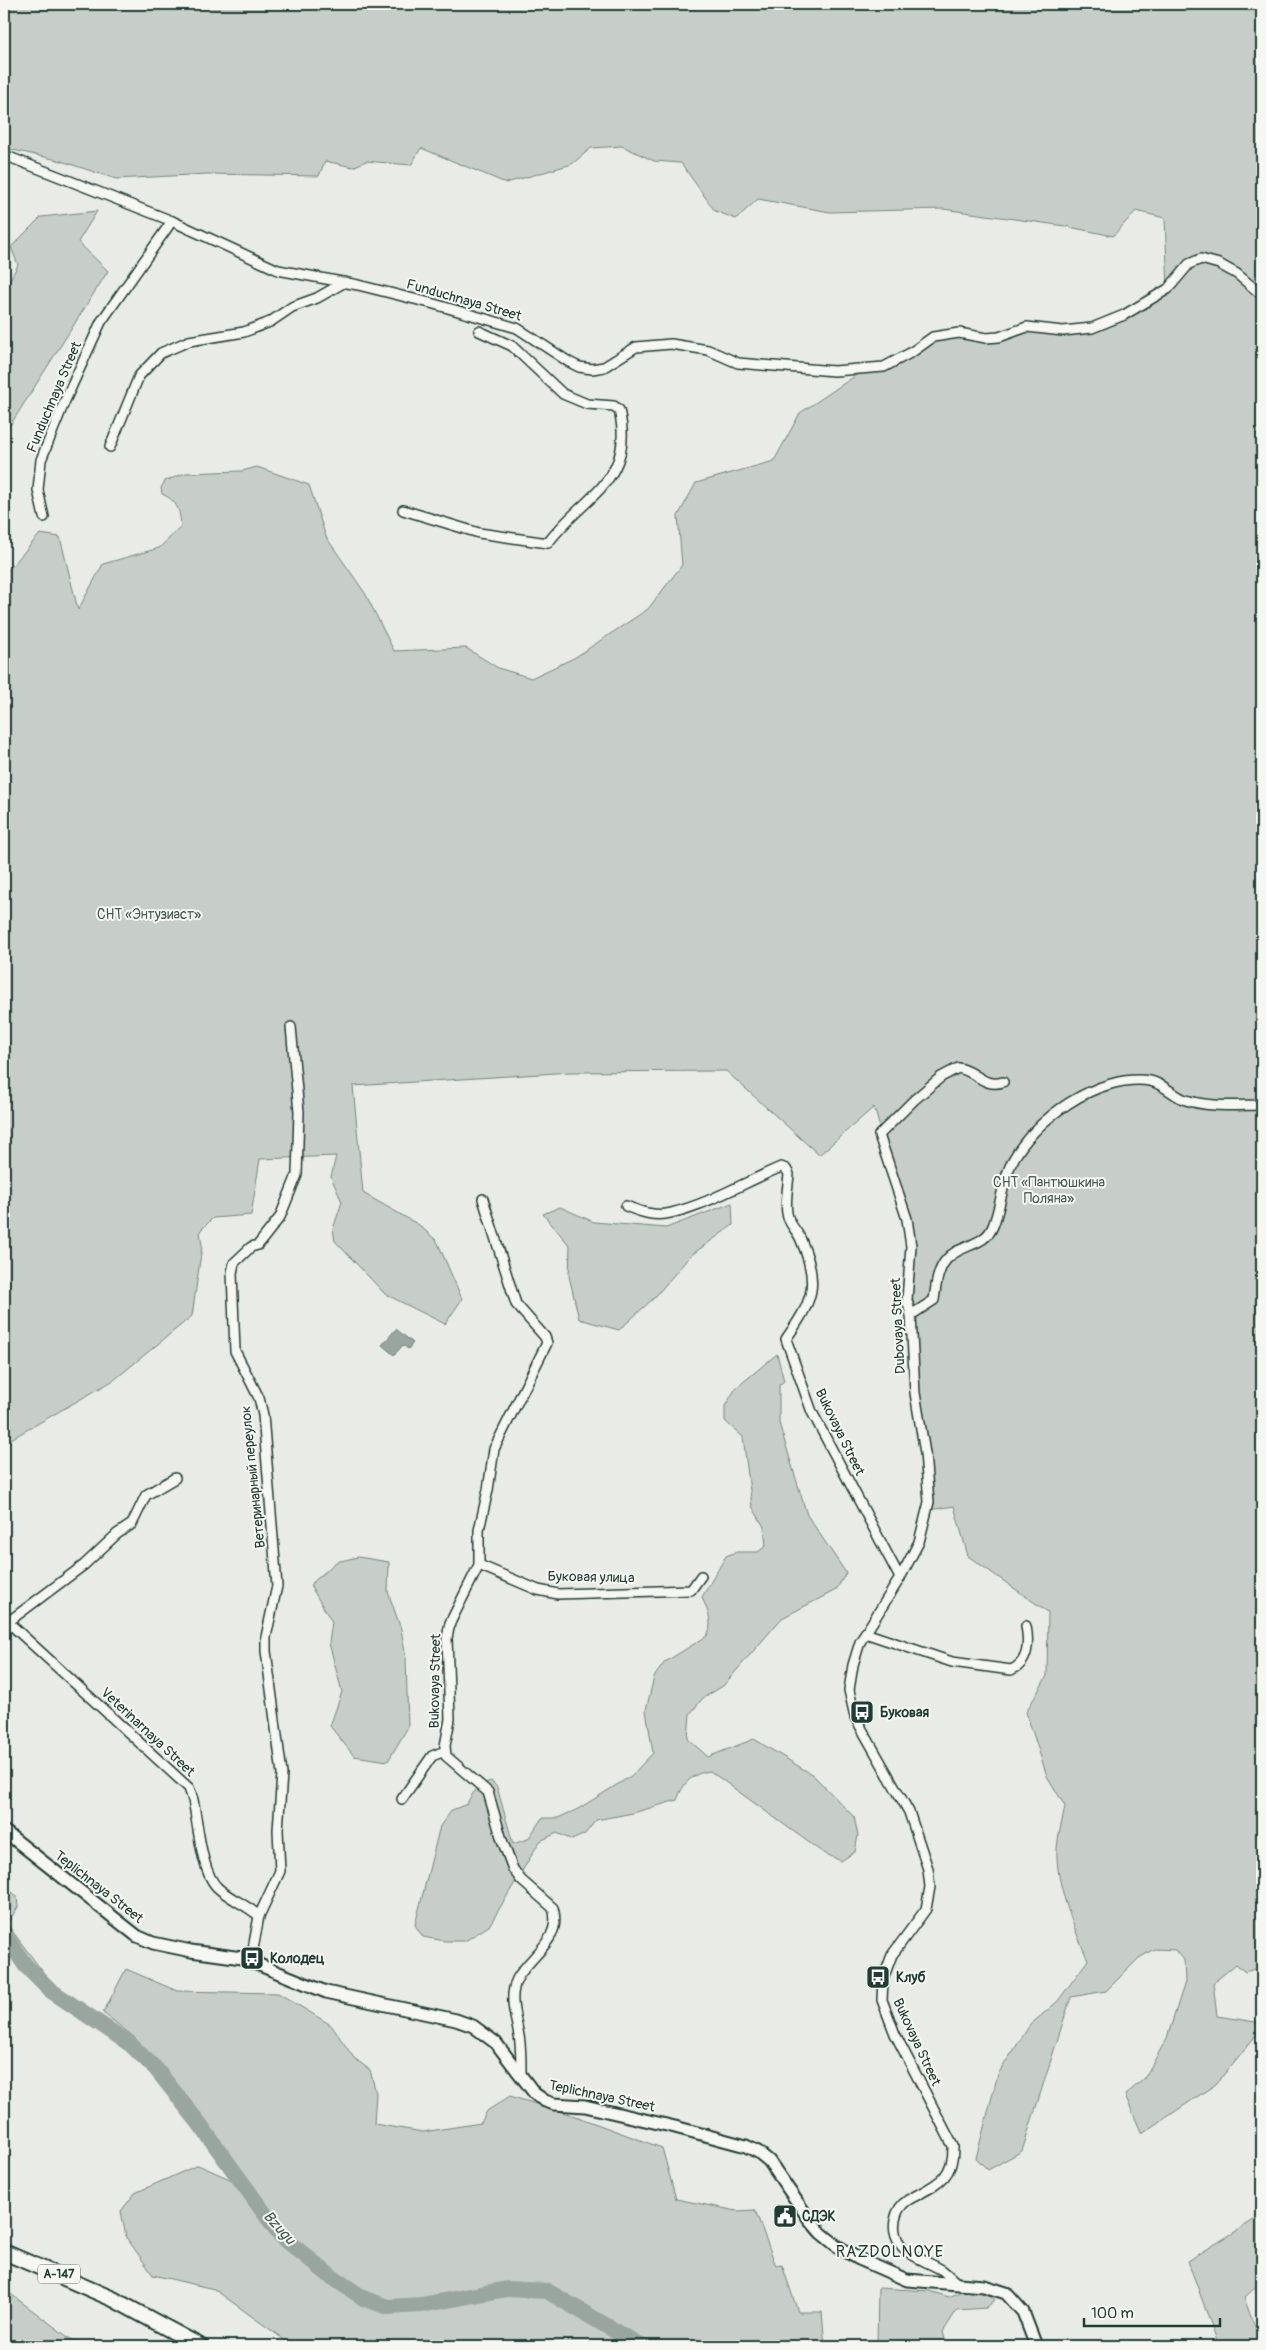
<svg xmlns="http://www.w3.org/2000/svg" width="1266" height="2350" viewBox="0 0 1266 2350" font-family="Pangolin,sans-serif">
<rect width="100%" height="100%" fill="#e9ebe7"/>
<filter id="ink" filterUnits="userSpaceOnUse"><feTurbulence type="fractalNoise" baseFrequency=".02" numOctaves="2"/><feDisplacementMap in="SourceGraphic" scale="10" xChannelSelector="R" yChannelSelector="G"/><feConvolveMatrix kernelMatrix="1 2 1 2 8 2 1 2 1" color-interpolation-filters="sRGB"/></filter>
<g filter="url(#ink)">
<!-- green -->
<g fill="#c7cec9" stroke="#73867e">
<path d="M 4,4 L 1262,4 L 1262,1962 L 1255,1969 L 1245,1972 L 1236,1964 L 1213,1983 L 1217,2016 L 1262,2023 L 1262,2028 L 1216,2084 L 1142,2134 L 1125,2095 L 1144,2079 L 1167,2038 L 1185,1982 L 1184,1960 L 1176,1950 L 1154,1949 L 1139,1958 L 1106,1991 L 1071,1997 L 1022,2151 L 988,2170 L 976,2158 L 998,2074 L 1030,2025 L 1058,2001 L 1088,1960 C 1074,1929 1055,1882 1057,1848 C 1058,1834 1063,1820 1065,1806 L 1047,1776 L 1026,1712 L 1047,1676 L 1048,1612 L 968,1556 L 954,1506 L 929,1510 L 905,1294 L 914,1246 L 874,1107 L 819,1155 L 726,1071 L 571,1072 L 353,1086 L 363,1193 L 419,1225 L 437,1241 L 462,1299 L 445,1324 L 385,1294 L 335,1241 L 333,1229 L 342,1202 L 331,1177 L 336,1156 L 260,1159 L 251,1215 L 213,1218 L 200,1231 L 202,1246 L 192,1316 L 114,1380 L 4,1443 L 4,575 L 40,534 L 60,537 L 78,610 L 103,564 L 159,548 L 181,527 C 180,511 178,501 162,494 L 161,488 L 165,481 L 186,473 L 242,471 L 257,467 L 309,485 L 326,537 L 365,593 L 394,651 L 466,648 L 498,668 L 531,678 L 574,658 L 648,609 L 682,565 L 678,516 L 696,483 L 774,461 L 800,413 L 867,368 L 884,367 L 933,337 L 986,338 L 1018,329 L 1092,328 L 1168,289 L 1165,218 L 1136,211 L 1113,236 L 1065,226 L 943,209 L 830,212 L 758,199 L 736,219 L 715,211 L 681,163 L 654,161 L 622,146 L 591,148 L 572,164 L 506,183 L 421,148 L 411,165 L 366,161 L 353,167 L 325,161 L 319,176 L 207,174 L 116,179 L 58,160 L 4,148 Z"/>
<polygon points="97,211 78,242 108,271 4,435 4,290 18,265 11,247 41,217"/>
<polygon points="732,1203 733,1225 690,1256 655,1297 619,1330 579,1319 569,1276 570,1246 543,1214 560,1207 594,1222 666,1228"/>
<path d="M 777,1354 L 784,1381 L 779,1385 L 779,1423 L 807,1515 L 846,1573 L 836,1590 L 782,1618 L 723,1686 L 703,1698 L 690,1714 L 688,1739 L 708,1757 L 754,1739 L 813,1775 L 854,1817 L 858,1835 L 855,1852 L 841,1861 L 822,1852 L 710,1771 C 692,1773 683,1783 677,1800 L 633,1813 L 596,1820 L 585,1834 L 572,1840 L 557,1833 L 540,1841 L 489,1926 L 465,1941 L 445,1941 L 423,1937 L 415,1925 L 440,1826 L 452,1810 L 467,1804 C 471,1794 480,1783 491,1781 L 497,1787 L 513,1844 L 528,1839 L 542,1818 L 558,1818 L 578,1809 L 631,1776 L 653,1753 L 646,1710 L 654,1677 L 665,1662 L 707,1636 C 714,1622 707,1610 702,1597 L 726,1556 L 736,1552 L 758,1552 L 766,1546 L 764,1527 L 752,1506 L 743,1437 L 725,1421 L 725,1406 L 736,1388 Z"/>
<polygon points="358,1557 389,1562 388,1592 401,1629 406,1658 408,1727 388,1761 354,1756 330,1726 342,1692 329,1643 332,1622 310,1585 336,1562"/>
<polygon points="4,1886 17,1896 18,1907 7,1924 43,1972 60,1990 4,1939"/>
<polygon points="126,1969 177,1991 278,1993 331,2025 354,2058 370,2070 376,2093 374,2124 423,2132 481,2123 487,2111 510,2096 572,2115 662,2148 676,2199 737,2211 755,2210 776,2266 782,2265 798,2312 822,2312 825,2346 293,2346 214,2289 153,2275 126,2237 121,2211 135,2193 198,2165 257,2191 183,2091 134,2037 103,2013"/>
<polygon points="1262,2215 1262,2281 1244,2298 1262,2346 1219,2346 1188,2261"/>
<polygon points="878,2288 929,2291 949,2297 966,2289 991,2295 995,2300 986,2308 957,2310 943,2332 947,2346 877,2346"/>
<polygon points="4,2289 72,2340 108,2346 4,2346"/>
</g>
<!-- water -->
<polygon fill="#99a6a0" stroke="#687c75" points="396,1329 413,1343 408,1349 403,1345 394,1355 382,1345"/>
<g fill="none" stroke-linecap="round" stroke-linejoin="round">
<!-- river -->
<polyline stroke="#99a6a0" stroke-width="16" points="4,1934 25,1965 50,1990 130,2044 156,2069 199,2123 281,2236 329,2275 365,2299 388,2307 421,2305 507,2289 547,2291 641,2346"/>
<!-- minor casing -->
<g stroke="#1f3d34" stroke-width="12">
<g id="minor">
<polyline points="4,155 172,221 278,270 358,285 434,304 517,328 569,362 579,367 592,369 604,367 636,347 671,344 708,350 738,363 834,371 884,367 912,352 933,337 959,333 986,338 999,337 1027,327 1063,331 1092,328 1124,315 1168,289 1189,264 1201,259 1219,264 1237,274 1262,295"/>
<polyline points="110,447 139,376 161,353 189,341 244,332 270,322 292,307 317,298 345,282"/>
<path d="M 403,510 L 479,533 L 548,543 C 583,495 636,482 619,410 L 614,406 L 587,404 L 563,394 L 512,346 L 479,331"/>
<polyline points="44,517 38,490 41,460 64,403 101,322 172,221"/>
<path d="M 483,1199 L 516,1304 L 545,1337 L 547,1343 L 494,1449 L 488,1490 L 479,1530 L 479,1565 L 450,1623 L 447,1638 L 450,1719 L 445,1746 L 446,1756 L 488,1792 L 502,1840 L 513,1869 L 521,1880 L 553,1908 C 563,1940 530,1955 517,1979 C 507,2000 518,2022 520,2043 C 521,2053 521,2064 521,2074"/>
<path d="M 626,1206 C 640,1212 655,1217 671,1213 C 709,1204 745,1182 781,1167 L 786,1169 L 789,1174 C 788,1187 785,1201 787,1213 C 788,1224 797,1230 801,1240 C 820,1284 813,1301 786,1339 L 812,1412 L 900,1578"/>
<path d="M 911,1315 L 934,1300 C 936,1286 937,1271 946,1260 C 959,1244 985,1247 993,1226 C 1001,1206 1002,1183 1011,1164 C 1033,1119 1099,1073 1150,1081 C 1162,1083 1172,1094 1183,1099 C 1208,1108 1237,1105 1262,1105"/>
<polyline points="479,1565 538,1590 558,1594 691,1590 701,1576"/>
<path d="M 8,1622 L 189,1788 L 193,1800 C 198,1823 201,1873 218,1888 C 230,1899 247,1905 259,1916 L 251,1960"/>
<polyline points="4,1625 84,1565 117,1534 132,1524 146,1495 175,1478"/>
<path d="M 865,1633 L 952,1662 L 1011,1670 C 1029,1663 1029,1642 1026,1626"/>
<polyline points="402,1799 432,1756 445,1751"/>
<polyline points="259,1916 280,1871 278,1830 282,1774 266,1651 266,1637 277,1586 263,1415 259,1398 235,1351 232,1273 234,1263 251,1247 258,1245 280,1217 297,1175 299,1112 291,1027"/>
<path d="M 957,2283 C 952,2279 947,2274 942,2270 C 929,2262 910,2257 900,2244 C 890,2230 894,2209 908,2200 C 934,2185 954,2181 953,2146 L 895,2034 L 882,2000 L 883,1979 L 892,1955 L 926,1909 L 930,1887 L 928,1869 L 909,1812 L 855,1717 L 849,1690 L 853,1665 L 860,1642 L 900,1578 L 919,1542 L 929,1502 L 925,1453 L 915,1393 L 911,1315 L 907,1300 L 911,1246 L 907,1219 L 879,1135 L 914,1100 L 941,1077 L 958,1068 C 977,1071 983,1088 1003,1082"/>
</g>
</g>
<!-- tertiary casing -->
<g stroke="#1f3d34" stroke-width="15">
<polyline id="tertiary" points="4,1831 137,1936 153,1943 191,1951 242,1958 326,1992 456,2020 473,2026 496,2043 535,2094 545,2101 554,2104 585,2106 675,2127 746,2146 758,2152 769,2161 809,2219 821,2233 837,2246 859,2259 907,2280 984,2286 1006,2293 1023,2312 1036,2346"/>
</g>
<!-- trunk casing -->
<g stroke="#1f3d34" stroke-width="18">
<polyline id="trunk" points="4,2252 113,2299 200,2346"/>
</g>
<!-- minor -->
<use href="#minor" stroke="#f6f6f2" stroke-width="9"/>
<!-- tertiary -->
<use href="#tertiary" stroke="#f6f6f2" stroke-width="11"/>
<!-- trunk -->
<use href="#trunk" stroke="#f6f6f2" stroke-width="14"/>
</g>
</g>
<!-- icons -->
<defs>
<g id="bus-square" transform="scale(1.25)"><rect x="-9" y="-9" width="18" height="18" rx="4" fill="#1f3d34" stroke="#f6f6f2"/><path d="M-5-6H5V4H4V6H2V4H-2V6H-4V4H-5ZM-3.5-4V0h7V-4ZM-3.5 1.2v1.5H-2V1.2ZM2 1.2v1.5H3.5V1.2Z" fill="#fff"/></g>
<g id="civic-square" transform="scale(1.25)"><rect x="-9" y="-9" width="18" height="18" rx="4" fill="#1f3d34" stroke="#f6f6f2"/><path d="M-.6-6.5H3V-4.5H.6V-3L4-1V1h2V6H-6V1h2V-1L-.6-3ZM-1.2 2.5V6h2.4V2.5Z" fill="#fff"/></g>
</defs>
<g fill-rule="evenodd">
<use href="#bus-square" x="862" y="1712"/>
<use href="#bus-square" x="252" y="1958"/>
<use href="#bus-square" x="878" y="1977"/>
<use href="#civic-square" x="785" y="2216"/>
</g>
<g text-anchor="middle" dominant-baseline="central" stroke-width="4" stroke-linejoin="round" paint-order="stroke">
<!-- shield labels -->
<rect fill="#f6f6f2" stroke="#60746d" stroke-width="1" x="38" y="2264.5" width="42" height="19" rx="4"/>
<g font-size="12" font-weight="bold" fill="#1f3d34">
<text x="59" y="2274">А-147</text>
</g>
<!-- street labels -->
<g font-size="14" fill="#1f3d34" stroke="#f6f6f2">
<text transform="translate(464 300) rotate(16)">Funduchnaya Street</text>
<text transform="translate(54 397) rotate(-67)">Funduchnaya Street</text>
<text transform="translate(898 1326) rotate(-93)">Dubovaya Street</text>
<text transform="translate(840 1432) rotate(64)">Bukovaya Street</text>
<text transform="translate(253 1477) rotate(-96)">Ветеринарный переулок</text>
<text transform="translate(591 1577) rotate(1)">Буковая улица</text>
<text transform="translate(435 1681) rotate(-89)">Bukovaya Street</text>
<text transform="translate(148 1732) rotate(43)">Veterinarnaya Street</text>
<text transform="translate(99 1887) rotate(38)">Teplichnaya Street</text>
<text transform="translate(917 2042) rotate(65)">Bukovaya Street</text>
<text transform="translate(602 2096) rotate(12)">Teplichnaya Street</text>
</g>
<!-- park labels -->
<g font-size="14" fill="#415a52" stroke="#f6f6f2">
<text x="149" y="914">СНТ «Энтузиаст»</text>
<text x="1049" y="1182">СНТ «Пантюшкина<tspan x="1049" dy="16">Поляна»</tspan></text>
</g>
<!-- poi labels -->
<g font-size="14" font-weight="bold" fill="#1f3d34" stroke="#f6f6f2" text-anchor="start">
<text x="880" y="1712">Буковая</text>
<text x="270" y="1958">Колодец</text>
<text x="896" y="1977">Клуб</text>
<text x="802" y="2216">СДЭК</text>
</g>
<!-- water labels -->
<g font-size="15" font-style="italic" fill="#445c54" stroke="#f6f6f2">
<text transform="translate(279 2228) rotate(48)">Bzugu</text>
</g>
<!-- quarter labels -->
<g font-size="16" letter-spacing="1" fill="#1f3d34" stroke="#f6f6f2">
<text x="890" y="2252">RAZDOLNOYE</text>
</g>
</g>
<!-- margin -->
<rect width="1266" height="2350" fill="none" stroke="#f6f6f2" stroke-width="20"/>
<rect x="10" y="10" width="1246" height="2330" fill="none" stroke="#1f3d34" stroke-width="2" filter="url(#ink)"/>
<!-- scale -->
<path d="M1084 2318v8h136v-8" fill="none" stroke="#1f3d34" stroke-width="2.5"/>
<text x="1091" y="2318" font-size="15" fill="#1f3d34" stroke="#f6f6f2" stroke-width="4" paint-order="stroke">100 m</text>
</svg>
